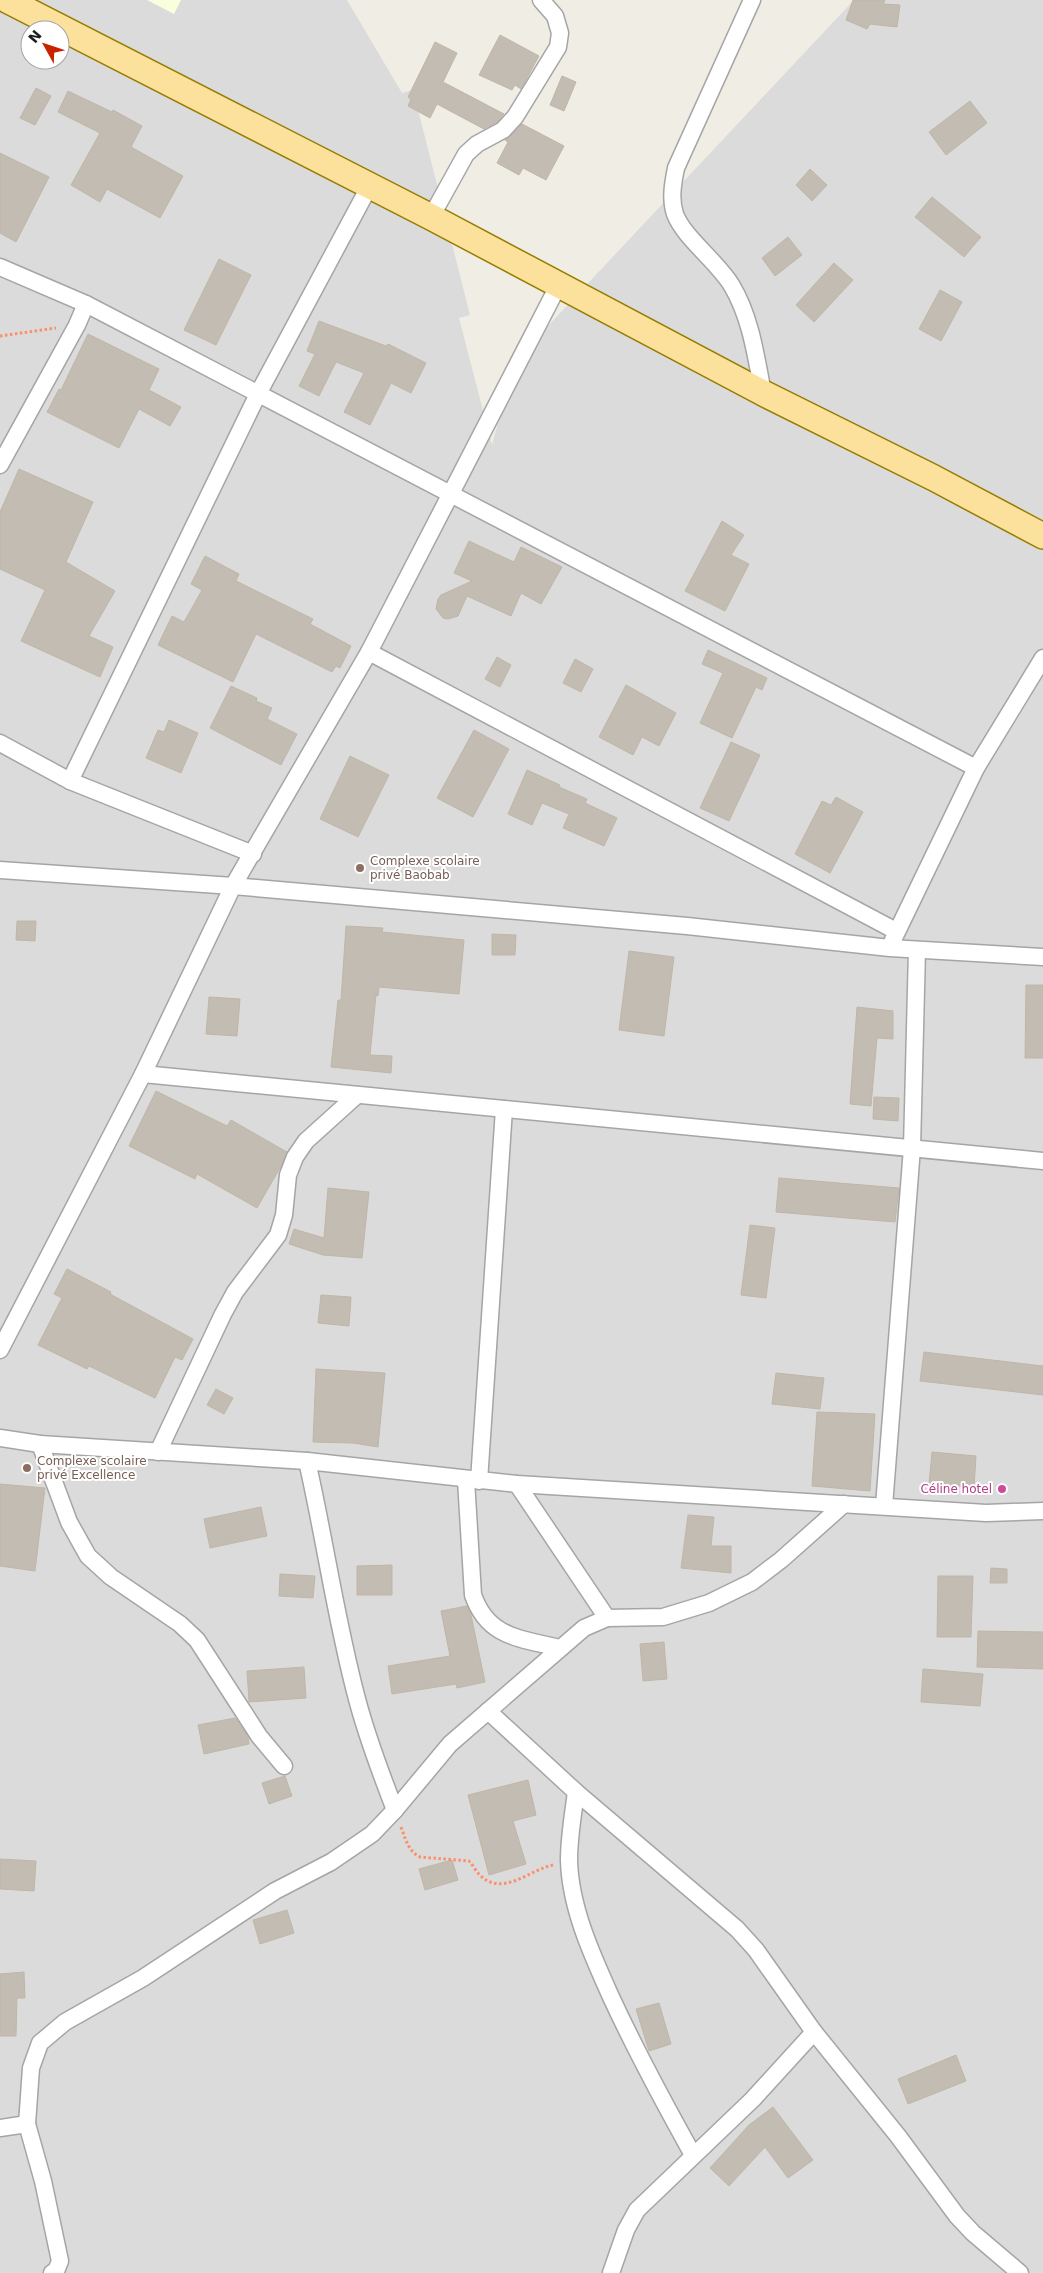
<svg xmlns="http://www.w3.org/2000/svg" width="1043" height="2273" viewBox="0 0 1043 2273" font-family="'DejaVu Sans',sans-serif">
<rect width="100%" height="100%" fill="#efede4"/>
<!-- residential -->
<path fill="#dcdbdb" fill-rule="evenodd" d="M 0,0 L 347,0 L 402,93 L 413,90 L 470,315 L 459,318 L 492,445 L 515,361 L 854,0 L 1043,0 L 1043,2273 L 0,2273 ZM 30,30 L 60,30 L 60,60 L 30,60 Z"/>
<!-- education -->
<polygon fill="#f9ffdc" points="147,0 181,0 174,14"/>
<!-- building -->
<g fill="#c3bcb3" stroke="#c0b6a6">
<polygon points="853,0 885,0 883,4 900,5 897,27 870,24 867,29 846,20"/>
<polygon points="500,35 539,56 521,89 515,85 512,90 479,75"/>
<polygon points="435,42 457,53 443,82 504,114 497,122 484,129 437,104 430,118 408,106 411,99 408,97"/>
<polygon points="562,76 576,82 564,111 550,105"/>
<polygon points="36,88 51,96 35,125 20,118"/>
<polygon points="68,91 112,112 113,110 142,126 131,147 183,176 160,218 107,189 100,202 71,185 100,133 58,112"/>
<polygon points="970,101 987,123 946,155 929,132"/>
<polygon points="522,124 564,146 546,180 523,168 519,175 497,163 508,142 505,140"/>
<polygon points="0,153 49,177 16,242 0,233"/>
<polygon points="810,169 827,185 812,201 796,185"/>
<polygon points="932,197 981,237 964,257 915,217"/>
<polygon points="788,237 802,255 775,276 762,258"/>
<polygon points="219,259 251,275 216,345 184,330"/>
<polygon points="834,263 853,280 814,322 796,305"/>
<polygon points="940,290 962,302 941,341 919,329"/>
<polygon points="319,321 386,346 388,344 426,363 411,393 391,383 370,425 344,412 364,373 336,362 319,396 299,386 315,354 307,351"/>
<polygon points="88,334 159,369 149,390 181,407 170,426 139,409 119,448 47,412 59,389 61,390"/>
<polygon points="19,469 93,502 66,562 115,591 89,636 113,647 100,677 21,641 45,590 0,569 0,512"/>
<polygon points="722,521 744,535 731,555 749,564 725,611 685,591"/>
<polygon points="469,541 514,562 521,547 562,567 541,604 521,593 511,616 467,596 458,616 448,619 443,618 436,609 438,599 441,595 472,581 454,573"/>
<polygon points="205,556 239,574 236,581 313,619 310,624 351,646 340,668 336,666 332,672 256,634 233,682 158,645 172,616 184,622 202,590 191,584"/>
<polygon points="708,650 767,678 762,690 756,687 732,738 700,723 723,673 702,664"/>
<polygon points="497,657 511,665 500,687 485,679"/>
<polygon points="575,659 593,669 581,692 563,683"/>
<polygon points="626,685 676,713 659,746 642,737 633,755 599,737"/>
<polygon points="231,686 257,698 256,701 272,708 267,719 297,734 281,765 210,728"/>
<polygon points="169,720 198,733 181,773 146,758 158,730 164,732"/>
<polygon points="474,730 509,749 473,817 437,798"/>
<polygon points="731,742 760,755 729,821 700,808"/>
<polygon points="350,756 389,775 358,837 320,819"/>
<polygon points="527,770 560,785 559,787 587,799 585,803 617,818 604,846 563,828 569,814 542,803 532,825 508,814"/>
<polygon points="836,797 863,812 830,873 795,854 822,801 831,805"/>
<polygon points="17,921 36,921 35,941 16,940"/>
<polygon points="346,926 383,928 382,932 464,940 459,994 379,987 378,996 376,995 370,1055 392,1056 391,1073 331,1067 338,1000 341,1000"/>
<polygon points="492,934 516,935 515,955 492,955"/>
<polygon points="629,951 674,957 664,1036 619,1030"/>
<polygon points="1026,985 1043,985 1043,1058 1025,1058"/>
<polygon points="209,997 240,999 237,1036 206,1034"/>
<polygon points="857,1007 893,1011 893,1039 877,1038 871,1106 850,1104"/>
<polygon points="156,1091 227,1126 231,1120 287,1152 281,1166 257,1208 197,1174 195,1179 129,1146"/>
<polygon points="874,1097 899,1098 898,1121 873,1119"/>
<polygon points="779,1178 899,1188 895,1222 776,1212"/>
<polygon points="328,1188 369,1192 362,1258 323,1255 289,1244 294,1229 324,1238"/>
<polygon points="750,1225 775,1228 766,1298 741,1295"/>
<polygon points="67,1269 111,1292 110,1294 193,1339 182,1360 175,1357 155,1398 89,1366 87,1369 38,1345 62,1298 54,1294"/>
<polygon points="321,1295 351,1297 349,1326 318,1323"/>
<polygon points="924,1352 1043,1366 1043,1395 920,1381"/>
<polygon points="316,1369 385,1373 378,1447 353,1443 313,1442"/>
<polygon points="776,1373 824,1378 820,1409 772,1404"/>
<polygon points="216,1389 233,1398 224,1414 207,1405"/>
<polygon points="817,1412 875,1414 870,1491 812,1486"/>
<polygon points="932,1452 976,1456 974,1487 929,1484"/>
<polygon points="0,1484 45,1488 35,1571 0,1566"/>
<polygon points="261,1507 267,1536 210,1548 204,1519"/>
<polygon points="688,1515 714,1517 711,1546 731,1546 731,1573 681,1568"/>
<polygon points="392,1565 392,1595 357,1595 357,1566"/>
<polygon points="991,1568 1007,1569 1007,1583 990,1583"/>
<polygon points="280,1574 315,1576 313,1598 279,1596"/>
<polygon points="938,1576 973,1576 971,1637 937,1637"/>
<polygon points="467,1606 471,1615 485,1682 457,1688 456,1684 392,1694 388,1666 450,1656 441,1611"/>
<polygon points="978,1631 1043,1632 1043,1669 977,1667"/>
<polygon points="664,1642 667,1679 643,1681 640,1644"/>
<polygon points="304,1667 306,1698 249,1702 247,1671"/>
<polygon points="923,1669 983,1674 980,1706 921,1702"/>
<polygon points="235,1718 248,1737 249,1744 204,1754 198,1725"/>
<polygon points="285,1776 292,1796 269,1804 262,1783"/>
<polygon points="528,1780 536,1815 513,1821 526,1864 489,1875 468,1795"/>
<polygon points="0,1859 36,1861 34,1891 0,1889"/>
<polygon points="452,1860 458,1880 425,1890 419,1869"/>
<polygon points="287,1910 294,1933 260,1944 253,1920"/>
<polygon points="24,1972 25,1998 17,1998 16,2036 0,2036 0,1974"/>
<polygon points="659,2003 671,2044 649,2051 636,2009"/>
<polygon points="956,2055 966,2081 908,2104 898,2079"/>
<polygon points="773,2107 813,2160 788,2178 765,2147 729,2186 710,2168 749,2125"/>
</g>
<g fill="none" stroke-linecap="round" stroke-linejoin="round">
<!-- minor casing -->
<g stroke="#a5a5a5" stroke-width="19">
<g id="minor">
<path d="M 752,0 L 676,168 C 673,183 670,199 675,214 C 684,238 718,262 732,286 C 751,318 756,357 763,393"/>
<polyline points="431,217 466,154 477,144 503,130 515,117 558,47 560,33 555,16 541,0"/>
<polyline points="0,267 86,304 976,768"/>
<polyline points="0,465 77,325 86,304"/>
<polyline points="369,652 896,931"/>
<polyline points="0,743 70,781 253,854"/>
<polyline points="70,781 258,394 369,187"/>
<polyline points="0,870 233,886 687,926 890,948 1043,957"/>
<polyline points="893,940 976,768 1043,658"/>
<polyline points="143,1074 1043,1161"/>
<polyline points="0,1350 143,1074 233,886 369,652 558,286"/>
<polyline points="0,1438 40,1444 307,1461 517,1484 986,1513 1043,1511"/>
<polyline points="40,1444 69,1522 88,1556 111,1577 180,1624 197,1640 259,1736 284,1766"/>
<polyline points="158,1452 223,1314 235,1292 278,1235 284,1215 288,1175 295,1157 306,1141 357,1095"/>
<path d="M 307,1461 C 325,1540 336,1621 357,1699 C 367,1737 381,1774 395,1810"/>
<path d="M 466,1480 L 473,1595 C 488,1638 520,1638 559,1648"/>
<polyline points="479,1481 504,1109"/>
<polyline points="517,1484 607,1618"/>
<polyline points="884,1506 912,1148 917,950"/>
<polyline points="488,1711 576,1792 737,1929 756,1950 814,2032 898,2136 957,2216 973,2233 1020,2273"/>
<path d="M 576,1792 C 573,1815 569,1837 569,1860 C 570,1907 592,1955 611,1997 C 636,2051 664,2103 693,2155"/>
<polyline points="0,2128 27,2124"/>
<polyline points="52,2273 56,2271 60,2261 43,2181 27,2124 31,2068 40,2043 65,2022 143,1978 275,1891 331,1862 372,1834 395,1810 450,1744 584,1628 607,1618 663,1617 709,1603 752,1582 781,1560 844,1504"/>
<polyline points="611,2273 626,2230 637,2210 753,2099 814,2032"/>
</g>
</g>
<!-- primary casing -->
<g stroke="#967d01" stroke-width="28">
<polyline id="primary" points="7,0 431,217 763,393 934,478 1043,536"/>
</g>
<!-- path -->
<g stroke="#f9906a" stroke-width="3" stroke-dasharray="2.5 2.5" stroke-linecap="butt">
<polyline points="0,336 56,328"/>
<path d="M 401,1827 C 406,1840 408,1851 420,1857 L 469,1861 C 473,1865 476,1872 481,1876 C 503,1897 531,1869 553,1865"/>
</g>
<!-- minor -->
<use href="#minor" stroke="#fff" stroke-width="16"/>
<!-- primary -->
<use href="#primary" stroke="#fbe19c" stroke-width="25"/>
</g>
<!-- markers -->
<g fill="#8d6e63" stroke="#fff" stroke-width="2">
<circle cx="360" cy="868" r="5"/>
<circle cx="27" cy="1468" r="5"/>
</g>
<circle fill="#d1479c" stroke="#fff" stroke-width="2" cx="1002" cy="1489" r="5"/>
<g text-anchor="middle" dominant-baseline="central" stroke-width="4" stroke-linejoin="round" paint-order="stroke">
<!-- education labels -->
<g font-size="12" fill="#785e54" stroke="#fff" text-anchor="start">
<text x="370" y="861">Complexe scolaire<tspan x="370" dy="14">privé Baobab</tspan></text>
<text x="37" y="1461">Complexe scolaire<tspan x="37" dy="14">privé Excellence</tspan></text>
</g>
<!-- hotel labels -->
<g font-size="12" fill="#b23c85" stroke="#fff" text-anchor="end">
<text x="992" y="1489">Céline hotel</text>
</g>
</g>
<!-- north arrow -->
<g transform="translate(45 45) rotate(310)"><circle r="24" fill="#ffffff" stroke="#a5a5a5"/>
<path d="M0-4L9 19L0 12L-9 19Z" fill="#ca2101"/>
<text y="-8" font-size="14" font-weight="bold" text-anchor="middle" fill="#1e1e1e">N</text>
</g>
</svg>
